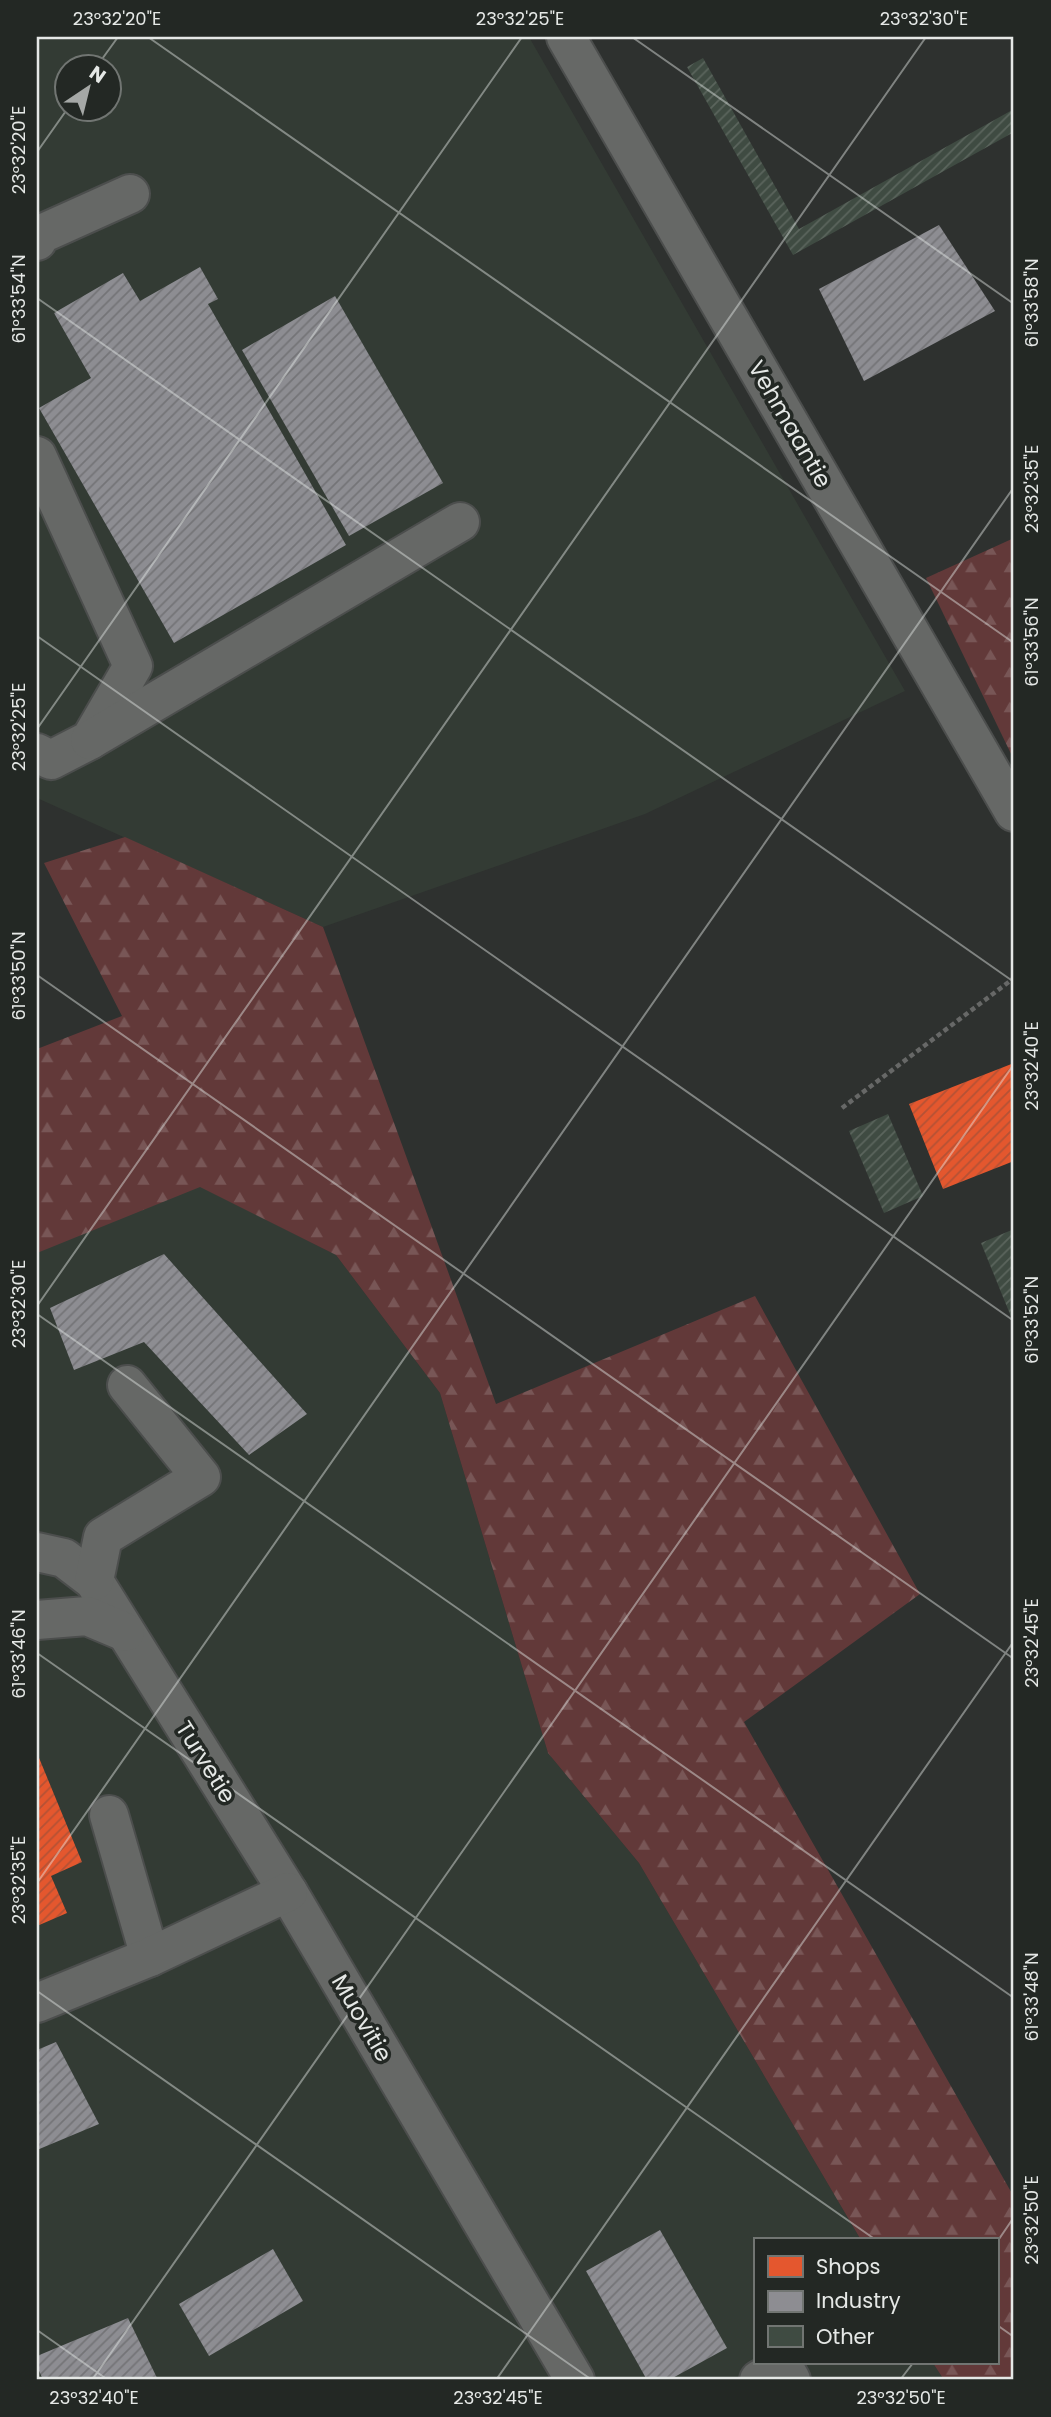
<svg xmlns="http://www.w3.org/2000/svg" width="1051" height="2417" viewBox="0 0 1051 2417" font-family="Poppins,sans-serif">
<defs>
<pattern id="forest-firs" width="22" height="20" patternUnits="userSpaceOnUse" patternTransform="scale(1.75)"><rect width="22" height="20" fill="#623939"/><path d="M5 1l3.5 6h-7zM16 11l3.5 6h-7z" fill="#785656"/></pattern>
<pattern id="shops-hatch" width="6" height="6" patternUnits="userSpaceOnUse" patternTransform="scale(1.75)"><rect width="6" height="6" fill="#e4572e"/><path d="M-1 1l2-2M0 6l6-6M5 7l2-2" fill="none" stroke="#b45235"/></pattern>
<pattern id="industry-hatch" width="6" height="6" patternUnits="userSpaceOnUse" patternTransform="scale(1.75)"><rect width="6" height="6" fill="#8d8d92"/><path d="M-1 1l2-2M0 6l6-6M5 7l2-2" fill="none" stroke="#747477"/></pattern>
<pattern id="building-hatch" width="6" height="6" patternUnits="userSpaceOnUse" patternTransform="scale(1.75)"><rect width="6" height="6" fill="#3f4b42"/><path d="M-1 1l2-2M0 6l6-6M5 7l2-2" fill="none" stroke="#5b655d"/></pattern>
</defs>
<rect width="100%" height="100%" fill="#2e312f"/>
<!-- built -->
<g fill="#333b34" fill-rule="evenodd">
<path d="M 37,37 L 529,37 L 905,691 L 645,814 L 323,927 L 37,798 ZM 66,66 L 108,66 L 108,108 L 66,108 Z"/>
<polygon points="200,1186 336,1255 440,1393 548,1753 639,1863 861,2240 755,2240 755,2363 933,2363 944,2380 37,2380 37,1249"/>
</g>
<!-- forest -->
<g fill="url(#forest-firs)">
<polygon points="1014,538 1014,760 926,578"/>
<polygon points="125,837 323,927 496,1404 755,1296 920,1594 744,1722 1014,2197 1014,2380 944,2380 933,2363 997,2363 997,2240 861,2240 639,1863 548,1753 440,1393 336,1255 200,1187 37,1253 37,1049 122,1016 44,863"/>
</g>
<!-- shops -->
<g fill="url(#shops-hatch)">
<polygon points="1014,1063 1014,1161 943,1189 909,1104"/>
<polygon points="37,1753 82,1862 51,1876 67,1913 37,1926"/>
</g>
<!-- industry -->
<g fill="url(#industry-hatch)">
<polygon points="939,225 995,311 864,381 819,289"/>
<polygon points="200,267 218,299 208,304 346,545 174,643 39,408 91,378 54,313 123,273 140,301"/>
<polygon points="335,296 443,483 349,536 242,350"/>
<polygon points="164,1254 307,1414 249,1455 144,1342 74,1370 50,1308"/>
<polygon points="56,2042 99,2124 37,2150 37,2050"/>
<polygon points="660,2230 727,2348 669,2380 647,2380 586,2271"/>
<polygon points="273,2249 303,2301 209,2356 179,2304"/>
<polygon points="128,2318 158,2380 43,2380 37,2366 37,2356"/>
</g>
<!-- building -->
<g fill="url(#building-hatch)">
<polygon points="703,58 799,229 1014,109 1014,132 793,255 687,67"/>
<polygon points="888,1114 923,1196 884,1213 849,1131"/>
<polygon points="1014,1229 1014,1324 981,1243"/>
</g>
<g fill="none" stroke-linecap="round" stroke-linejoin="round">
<!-- minor casing -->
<g stroke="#4c4e4d" stroke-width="42">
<g id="minor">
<polyline points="566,37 1014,812"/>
<polyline points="37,241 39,235 130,194"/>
<polyline points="37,456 133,666 90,740 51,760 37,753"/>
<polyline points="90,740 460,522"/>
<polyline points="37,1552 64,1558 94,1581 288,1892 575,2380"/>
<polyline points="94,1581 103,1537 201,1477 127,1385"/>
<polyline points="37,1620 87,1616 125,1632"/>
<polyline points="109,1815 150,1957"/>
<polyline points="37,2003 150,1957 288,1892"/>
<polyline points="759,2380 783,2366 791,2380"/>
</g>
</g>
<!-- path -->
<polyline stroke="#676867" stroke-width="4.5" stroke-dasharray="5 3.5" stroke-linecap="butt" points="842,1108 1014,978"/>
<!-- minor -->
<use href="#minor" stroke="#666866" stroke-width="38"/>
</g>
<!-- ticks -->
<path fill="none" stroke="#e5e8e6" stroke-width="2" stroke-opacity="0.45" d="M 148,37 L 1014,643M 632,37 L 1014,304M 97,66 L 118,37M 37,152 L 68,108M 37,298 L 1014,982M 37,636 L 1014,1321M 37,729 L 522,37M 37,975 L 1014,1659M 37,1306 L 926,37M 37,1314 L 1014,1998M 37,1653 L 876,2240M 37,1883 L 1014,487M 37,1991 L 592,2380M 997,2242 L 1014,2217M 997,2325 L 1014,2337M 37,2330 L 108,2380M 92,2380 L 1014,1064M 496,2380 L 1014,1641M 900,2380 L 913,2363"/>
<g text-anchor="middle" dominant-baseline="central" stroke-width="7" stroke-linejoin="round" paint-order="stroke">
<!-- street labels -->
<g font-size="23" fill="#e5e8e6" stroke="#232824">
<text transform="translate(790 424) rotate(60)">Vehmaantie</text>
<text transform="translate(206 1762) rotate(58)">Turvetie</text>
<text transform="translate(362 2018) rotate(60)">Muovitie</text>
</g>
</g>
<!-- border -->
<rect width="1051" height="2417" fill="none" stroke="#232824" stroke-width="77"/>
<!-- legend -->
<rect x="754" y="2238" width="245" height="126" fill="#232824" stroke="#717572" stroke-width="2"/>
<rect x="768" y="2256" width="35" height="21" fill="#e4572e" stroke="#717572" stroke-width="2"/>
<text x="816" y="2274" font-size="21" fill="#e5e8e6">Shops</text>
<rect x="768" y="2291" width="35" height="21" fill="#8d8d92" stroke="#717572" stroke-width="2"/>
<text x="816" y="2308" font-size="21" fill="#e5e8e6">Industry</text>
<rect x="768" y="2326" width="35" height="21" fill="#3f4b42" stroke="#717572" stroke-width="2"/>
<text x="816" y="2344" font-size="21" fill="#e5e8e6">Other</text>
<!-- north arrow -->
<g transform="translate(88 88) rotate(35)"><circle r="33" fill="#232824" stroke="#717572" stroke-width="2"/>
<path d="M0-5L12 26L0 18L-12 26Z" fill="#a5a8a6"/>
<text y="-10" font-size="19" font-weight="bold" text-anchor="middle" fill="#e5e8e6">N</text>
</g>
<rect x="38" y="38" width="974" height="2340" fill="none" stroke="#e5e8e6" stroke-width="2.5"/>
<g font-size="18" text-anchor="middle" fill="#e5e8e6">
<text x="117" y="25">23°32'20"E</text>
<text x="520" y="25">23°32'25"E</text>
<text x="924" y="25">23°32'30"E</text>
<text transform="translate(19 150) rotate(-90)" y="6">23°32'20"E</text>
<text transform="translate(19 299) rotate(-90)" y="6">61°33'54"N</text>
<text transform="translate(1032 303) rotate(-90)" y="6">61°33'58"N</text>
<text transform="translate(1032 489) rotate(-90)" y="6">23°32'35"E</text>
<text transform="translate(1032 642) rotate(-90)" y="6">61°33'56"N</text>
<text transform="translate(19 727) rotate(-90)" y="6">23°32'25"E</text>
<text transform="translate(19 976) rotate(-90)" y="6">61°33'50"N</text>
<text transform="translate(1032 1066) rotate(-90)" y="6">23°32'40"E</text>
<text transform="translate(19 1304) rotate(-90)" y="6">23°32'30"E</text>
<text transform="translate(1032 1320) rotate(-90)" y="6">61°33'52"N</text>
<text transform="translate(1032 1643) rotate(-90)" y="6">23°32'45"E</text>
<text transform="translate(19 1654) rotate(-90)" y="6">61°33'46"N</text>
<text transform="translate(19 1880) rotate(-90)" y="6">23°32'35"E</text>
<text transform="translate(1032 1997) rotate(-90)" y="6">61°33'48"N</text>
<text transform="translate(1032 2220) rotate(-90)" y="6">23°32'50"E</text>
<text x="94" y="2404">23°32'40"E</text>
<text x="498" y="2404">23°32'45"E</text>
<text x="901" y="2404">23°32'50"E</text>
</g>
</svg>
